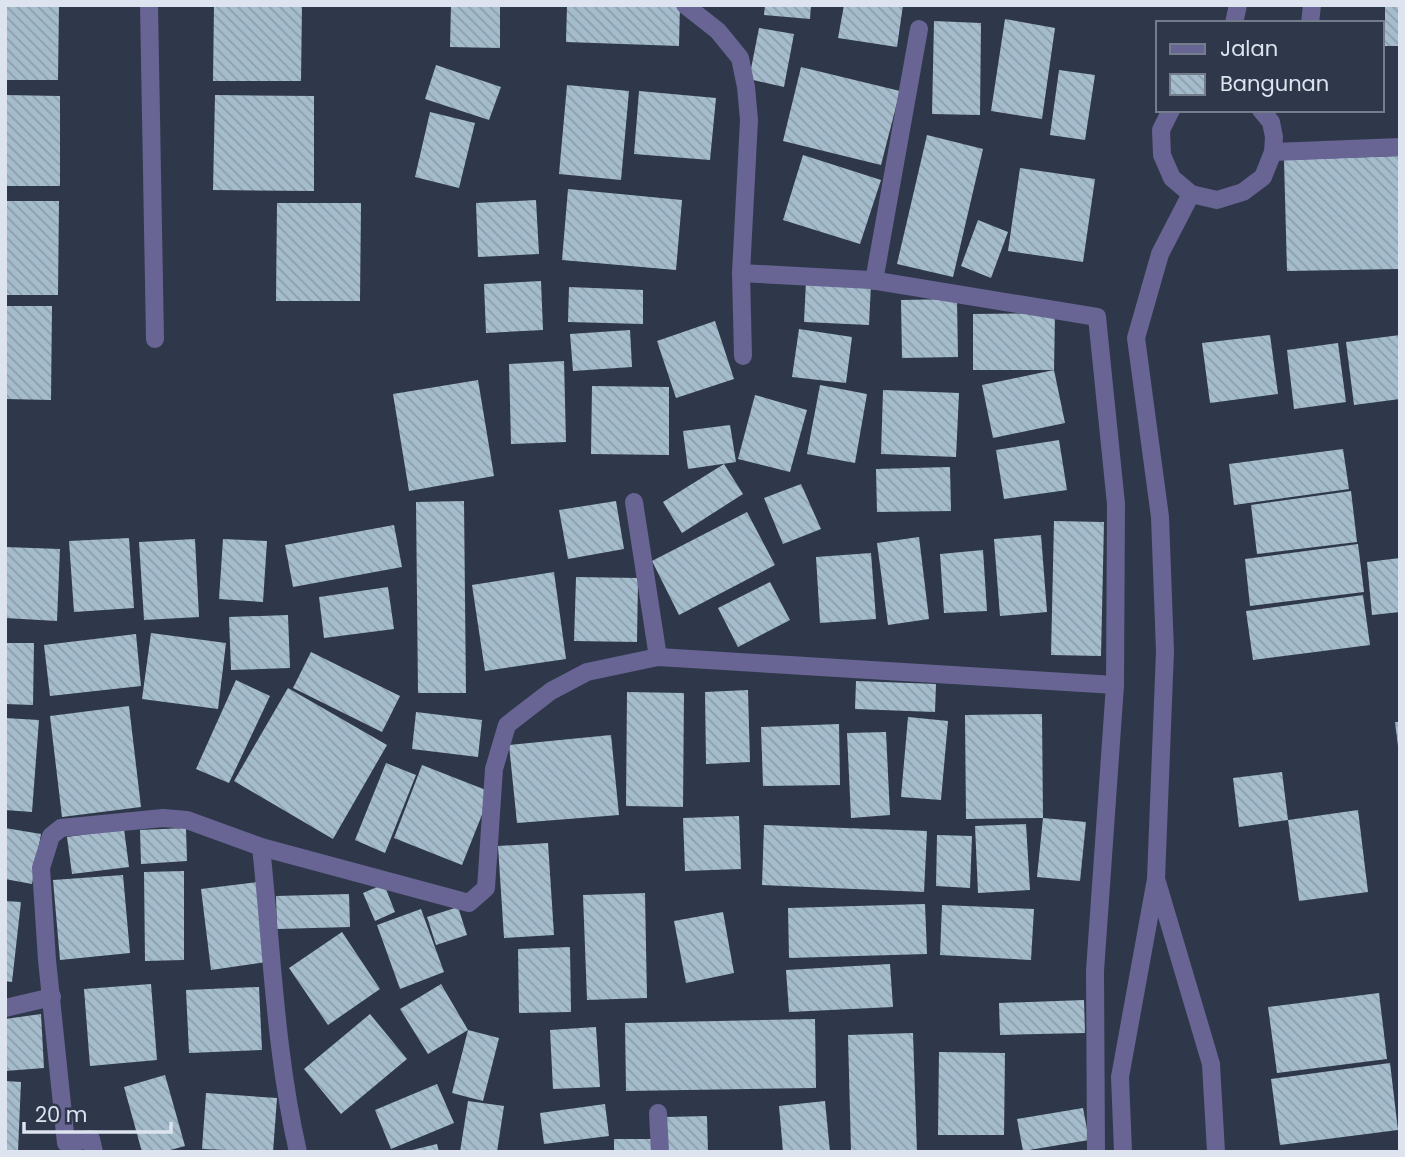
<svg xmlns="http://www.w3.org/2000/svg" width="1405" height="1157" viewBox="0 0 1405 1157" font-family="Poppins,sans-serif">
<defs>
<pattern id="building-back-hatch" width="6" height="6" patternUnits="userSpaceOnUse" patternTransform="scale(1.75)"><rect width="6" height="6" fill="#a4bccc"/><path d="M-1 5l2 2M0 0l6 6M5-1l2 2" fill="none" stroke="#8c9eab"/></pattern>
</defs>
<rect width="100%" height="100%" fill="#2e384a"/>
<!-- building -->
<g fill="url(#building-back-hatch)">
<polygon points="5,5 59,5 58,80 5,80"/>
<polygon points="214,5 302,5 301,81 213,81"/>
<polygon points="451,5 500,5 500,48 450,47"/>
<polygon points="567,5 680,5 679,46 566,42"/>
<polygon points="765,5 811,5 810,19 764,15"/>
<polygon points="844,5 903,5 897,47 838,38"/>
<rect x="1385" y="5" width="15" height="41"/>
<polygon points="1005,19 1055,28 1042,119 991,111"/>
<polygon points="934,21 981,23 980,115 932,114"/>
<polygon points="759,28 794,34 784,87 749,79"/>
<polygon points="436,65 501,87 489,120 425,99"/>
<polygon points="801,67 900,91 881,165 783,141"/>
<polygon points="1059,70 1095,75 1085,140 1050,135"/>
<polygon points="567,85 629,91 621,180 559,174"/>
<polygon points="639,91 716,98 710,160 634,154"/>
<polygon points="5,95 60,96 60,186 5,186"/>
<polygon points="215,95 314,96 314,191 213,190"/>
<polygon points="430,112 475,123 459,188 415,177"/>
<polygon points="927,135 983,149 953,277 897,264"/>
<polygon points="803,155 881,180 860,244 783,220"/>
<polygon points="1400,156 1400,269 1287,271 1284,160"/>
<polygon points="1020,168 1095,179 1083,262 1008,251"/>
<polygon points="568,189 682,200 676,270 562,260"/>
<polygon points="536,200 539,254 478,257 476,203"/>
<polygon points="5,201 59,201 58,295 5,295"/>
<polygon points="277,203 361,203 360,301 276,301"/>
<polygon points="978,220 1008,232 991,278 961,266"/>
<polygon points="541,281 543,330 486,333 484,284"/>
<polygon points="806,281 871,284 869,325 804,322"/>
<polygon points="569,287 643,290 643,324 568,322"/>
<polygon points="957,299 958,357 902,358 901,300"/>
<polygon points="5,306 52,306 51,400 5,399"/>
<polygon points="1055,313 1054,370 973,370 973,314"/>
<polygon points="715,321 734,379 676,398 657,341"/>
<polygon points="799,329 852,337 846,383 792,377"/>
<polygon points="630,330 632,367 573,371 570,334"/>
<polygon points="1270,335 1278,394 1210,403 1202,343"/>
<polygon points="1400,335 1400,399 1354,405 1346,342"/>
<polygon points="1338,343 1346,402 1294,409 1287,350"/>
<polygon points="564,361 566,442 511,444 509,364"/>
<polygon points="1054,370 1065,423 993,438 982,385"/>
<polygon points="478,380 494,476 409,491 393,394"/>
<polygon points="820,385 867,394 855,463 807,454"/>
<polygon points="592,386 669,387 669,455 591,454"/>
<polygon points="883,390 959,393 956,457 881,454"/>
<polygon points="755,395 807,410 790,472 738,459"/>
<polygon points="730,425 736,462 688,469 683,431"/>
<polygon points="1059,440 1067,490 1004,499 996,450"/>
<polygon points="1343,449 1349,489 1234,505 1229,464"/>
<polygon points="724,464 743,494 682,533 663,502"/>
<polygon points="950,467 951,511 877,512 876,469"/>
<polygon points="801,484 821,529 783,544 764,498"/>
<polygon points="1351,491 1357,542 1257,554 1251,505"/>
<polygon points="464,501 466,693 418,693 416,502"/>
<polygon points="616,501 624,549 568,559 559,510"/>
<polygon points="747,512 775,565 679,615 652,561"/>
<polygon points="1054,521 1104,522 1101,656 1051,655"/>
<polygon points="394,525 402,567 293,587 285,545"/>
<polygon points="1041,535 1047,612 1000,616 994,539"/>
<polygon points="919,537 929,619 888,625 877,543"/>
<polygon points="129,538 134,608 74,612 69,541"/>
<polygon points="195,539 199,617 144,620 139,542"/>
<polygon points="223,539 267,541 263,602 219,599"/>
<polygon points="1358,544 1364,592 1250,606 1245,559"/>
<polygon points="5,547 60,549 57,621 5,618"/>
<polygon points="983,550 987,611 944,613 940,554"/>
<polygon points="871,553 876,619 820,623 816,557"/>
<polygon points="1400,558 1400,612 1372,615 1367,562"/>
<polygon points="554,572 566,659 485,671 472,585"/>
<polygon points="576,577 638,578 637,642 574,641"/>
<polygon points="770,582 790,620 738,647 718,608"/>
<polygon points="388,587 394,629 324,638 319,597"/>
<polygon points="1363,595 1370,645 1253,660 1246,611"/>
<polygon points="288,615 290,668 231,670 229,617"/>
<polygon points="151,633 226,643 218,709 142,699"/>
<polygon points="136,634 141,686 50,696 44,645"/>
<polygon points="5,643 34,643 33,705 5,704"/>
<polygon points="311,652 400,696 382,732 293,688"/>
<polygon points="236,680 270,696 229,783 196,769"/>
<polygon points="856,681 936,684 935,712 855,709"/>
<polygon points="288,688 387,745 333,839 234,781"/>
<polygon points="748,690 750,762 706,764 705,692"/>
<polygon points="627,692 684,693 683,807 626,806"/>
<polygon points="129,706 141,807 62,817 50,716"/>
<polygon points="416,712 482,720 478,757 412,749"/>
<polygon points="1042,714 1043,818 966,819 965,715"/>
<polygon points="908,717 948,721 941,800 901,797"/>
<polygon points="5,718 39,720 32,812 5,810"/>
<polygon points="1395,722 1400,722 1400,746 1398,746"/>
<polygon points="839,724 840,785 763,786 761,727"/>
<polygon points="886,732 890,815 851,818 847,733"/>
<polygon points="611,735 619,815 517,823 509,745"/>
<polygon points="386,763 416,775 385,853 355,840"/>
<polygon points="422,765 491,792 462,865 394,838"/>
<polygon points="1282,772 1288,820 1239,827 1233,778"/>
<polygon points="1358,810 1368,892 1299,901 1288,820"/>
<polygon points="739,816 741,869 685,871 683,818"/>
<polygon points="1043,818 1086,822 1080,881 1037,877"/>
<polygon points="1026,824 1030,890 978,893 975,826"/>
<polygon points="764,825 927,831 924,892 762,885"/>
<polygon points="5,828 41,834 32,884 5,879"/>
<polygon points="186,828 187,861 141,864 140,830"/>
<polygon points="124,829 129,867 72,874 67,837"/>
<polygon points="937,835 972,836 970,888 936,886"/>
<polygon points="548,843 554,935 504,938 498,846"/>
<polygon points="184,871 184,960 145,961 144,872"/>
<polygon points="123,875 130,953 60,960 53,880"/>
<polygon points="257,882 267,962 211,970 201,889"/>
<polygon points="384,884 395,912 375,921 363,893"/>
<polygon points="645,893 647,998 587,1000 583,895"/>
<polygon points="349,894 350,927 277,929 276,896"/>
<polygon points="5,901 21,902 12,982 5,981"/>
<polygon points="925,904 927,954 789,958 788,908"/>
<polygon points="942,905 1034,909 1031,960 940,955"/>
<polygon points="458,907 467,935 436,945 427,917"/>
<polygon points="421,909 444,972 400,989 377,925"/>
<polygon points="723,912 734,973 686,983 674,921"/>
<polygon points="342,932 380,989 328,1025 289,968"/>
<polygon points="570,947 571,1012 519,1013 518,949"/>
<polygon points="890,964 893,1007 789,1012 786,970"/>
<polygon points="151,984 157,1060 90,1066 84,989"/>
<polygon points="441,984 468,1030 499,1038 483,1101 452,1093 468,1030 428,1054 400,1009"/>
<polygon points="259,987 262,1050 189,1053 186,990"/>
<polygon points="1379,993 1387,1059 1277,1073 1268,1007"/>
<polygon points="1084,1000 1085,1033 1000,1035 999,1003"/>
<polygon points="41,1014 44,1068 5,1071 5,1019"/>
<polygon points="370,1014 407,1059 341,1114 304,1069"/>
<polygon points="815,1019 816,1088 626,1091 625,1023"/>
<polygon points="596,1027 600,1087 553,1089 550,1030"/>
<polygon points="913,1033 917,1152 851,1152 848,1035"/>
<polygon points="939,1052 1005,1053 1004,1135 938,1135"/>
<polygon points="1390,1063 1398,1130 1280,1145 1271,1079"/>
<polygon points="165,1075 185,1146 163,1152 142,1152 124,1087"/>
<polygon points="5,1081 21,1082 18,1152 5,1152"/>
<polygon points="437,1084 454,1123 391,1149 375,1110"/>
<polygon points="206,1093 277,1098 273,1152 202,1149"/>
<polygon points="468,1101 504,1106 497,1152 460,1152"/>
<polygon points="825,1101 830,1152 783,1152 779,1106"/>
<polygon points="605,1104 609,1136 544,1144 540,1113"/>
<polygon points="1083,1108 1089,1140 1023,1151 1017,1119"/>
<polygon points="707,1116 708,1152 667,1152 666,1117"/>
<rect x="614" y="1139" width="39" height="13"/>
<polygon points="437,1144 439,1152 408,1152 408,1151"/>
</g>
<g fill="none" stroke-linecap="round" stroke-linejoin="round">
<!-- street -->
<g stroke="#686493" stroke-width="18">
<polyline points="149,5 155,339"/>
<polyline points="685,5 718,31 740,58 746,87 749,120 741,273 871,280 1097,317 1116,504 1115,685 1095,971 1096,1152"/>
<polyline points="1234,23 1238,5"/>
<polyline points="1310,23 1312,5"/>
<polyline points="1171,110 1161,130 1162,155 1172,178 1191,194 1217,200 1243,192 1263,177 1273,152 1274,137 1271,122 1261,110"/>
<polyline points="1273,152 1400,147"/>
<polyline points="741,273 743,356"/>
<polyline points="874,281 919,29"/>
<polyline points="634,502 658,657"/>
<path d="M 261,847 C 272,949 275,1052 298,1152"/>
<polyline points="1157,882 1211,1064 1216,1152"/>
<polyline points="5,1008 52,997"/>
<polyline points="658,1113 660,1152"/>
<polyline points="94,1152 91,1139 66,1143 47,960 41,868 51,836 61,828 163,818 187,820 261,847 469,903 486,888 494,769 507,725 551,691 587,672 658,657 1115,685"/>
<polyline points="1123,1152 1120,1077 1156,879 1165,651 1160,517 1136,338 1160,254 1191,194"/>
</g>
</g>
<!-- border -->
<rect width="1405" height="1157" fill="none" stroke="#dde4f0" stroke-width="14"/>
<!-- legend -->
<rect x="1156" y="21" width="228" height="91" fill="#2e384a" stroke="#747d8c" stroke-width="2"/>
<rect x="1170" y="44" width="35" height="10" fill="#686493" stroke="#747d8c" stroke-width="2"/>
<text x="1220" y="56" font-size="21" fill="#dde4f0">Jalan</text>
<rect x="1170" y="74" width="35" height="21" fill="url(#building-back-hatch)" stroke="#747d8c" stroke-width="2"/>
<text x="1220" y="91" font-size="21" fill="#dde4f0">Bangunan</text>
<!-- scale -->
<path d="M24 1122v10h147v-10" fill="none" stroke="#dde4f0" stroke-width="3.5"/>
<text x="35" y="1122" font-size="21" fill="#dde4f0" stroke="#2e384a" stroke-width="5" paint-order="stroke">20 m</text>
</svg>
